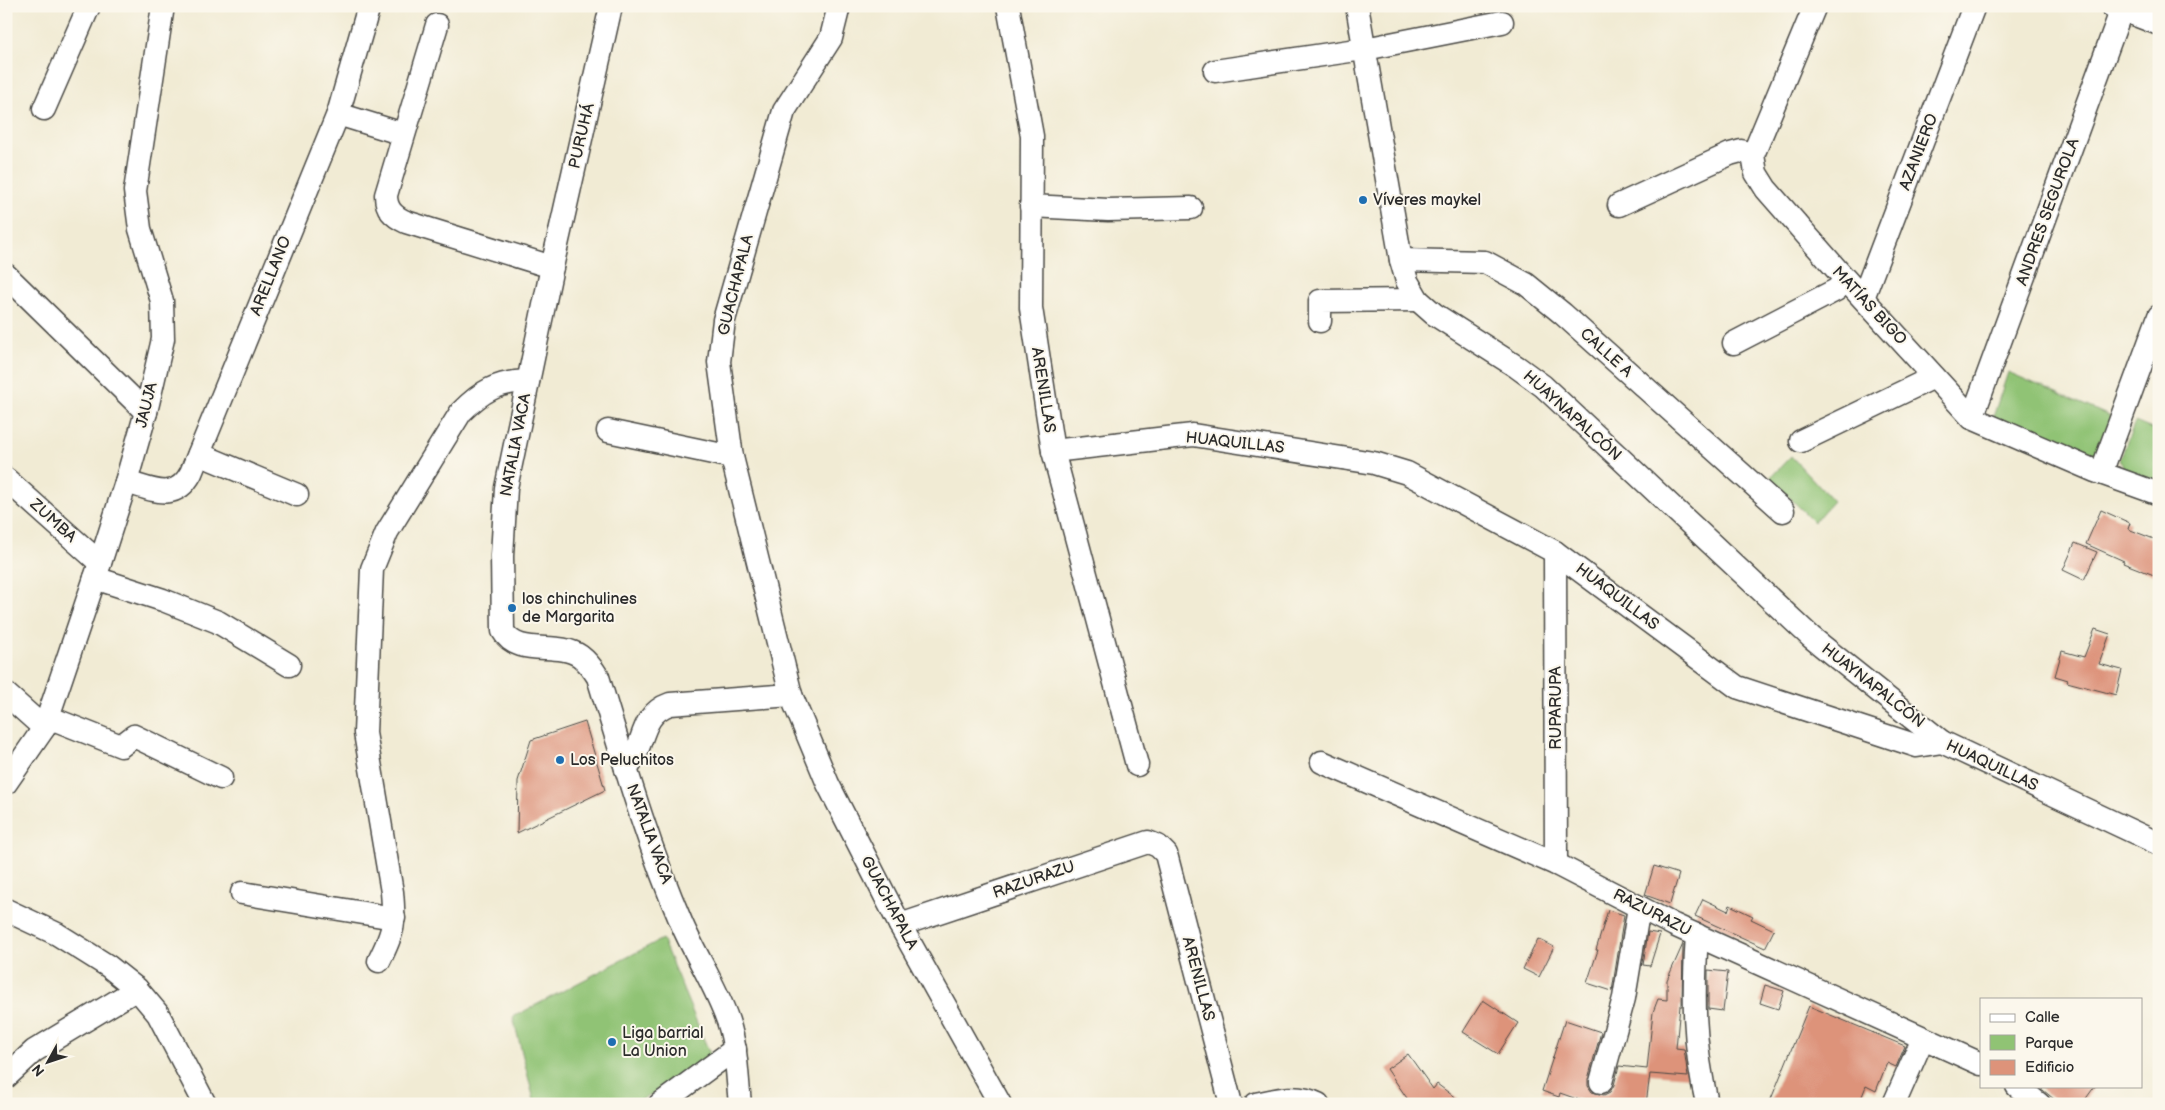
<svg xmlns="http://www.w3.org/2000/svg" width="2165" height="1110" viewBox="0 0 2165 1110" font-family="'Balsamiq Sans',sans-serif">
<rect width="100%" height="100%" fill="#fbf7ec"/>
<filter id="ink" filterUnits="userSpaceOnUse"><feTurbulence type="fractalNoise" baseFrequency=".02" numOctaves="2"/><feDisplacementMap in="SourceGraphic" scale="10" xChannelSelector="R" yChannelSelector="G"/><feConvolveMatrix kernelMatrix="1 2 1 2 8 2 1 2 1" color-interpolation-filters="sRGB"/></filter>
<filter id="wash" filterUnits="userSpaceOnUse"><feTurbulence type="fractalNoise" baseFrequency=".0096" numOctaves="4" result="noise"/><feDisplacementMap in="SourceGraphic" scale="20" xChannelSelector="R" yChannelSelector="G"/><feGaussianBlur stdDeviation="1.12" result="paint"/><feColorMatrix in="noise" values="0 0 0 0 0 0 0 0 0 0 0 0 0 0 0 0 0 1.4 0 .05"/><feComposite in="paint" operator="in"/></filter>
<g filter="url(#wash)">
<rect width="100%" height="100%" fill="#f1ebd4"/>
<!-- green -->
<g fill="#90c374" stroke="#5e7750">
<polygon points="2008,372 2121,421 2095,471 1990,426"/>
<polygon points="2135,422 2159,432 2159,485 2125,473 2120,459"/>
<polygon points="1791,456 1833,501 1814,522 1770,478"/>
<polygon points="662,939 715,1066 632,1104 535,1104 513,1017"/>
</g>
<g id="blocks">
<!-- building -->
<g fill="#dd937a">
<polygon points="2101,510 2130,523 2128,529 2159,541 2159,577 2123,563 2124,561 2086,544"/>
<polygon points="2075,543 2097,552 2084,580 2063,570"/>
<polygon points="2095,629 2110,634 2099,664 2122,670 2116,695 2067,682 2068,680 2055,676 2062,651 2084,657"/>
<polygon points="585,722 605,790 517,833 518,781 531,740"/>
<polygon points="1654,866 1679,874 1670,904 1645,895"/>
<polygon points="1703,899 1728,911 1730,905 1753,916 1751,919 1774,930 1765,948 1695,916"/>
<polygon points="1608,910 1624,915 1612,991 1587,983 1598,950 1596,950"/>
<polygon points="1648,932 1660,934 1650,966 1643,965"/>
<polygon points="1538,939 1554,947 1539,977 1523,969"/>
<polygon points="1683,944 1682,1006 1680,1006 1676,1048 1684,1049 1688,1077 1650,1074 1646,1104 1591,1104 1560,1093 1559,1097 1542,1091 1565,1020 1601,1032 1588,1079 1588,1086 1592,1092 1604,1095 1610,1092 1614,1085 1619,1066 1647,1069 1653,1012 1658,999 1667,1000 1667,980"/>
<polygon points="1708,970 1728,972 1723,1011 1708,1009"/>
<polygon points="1765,985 1784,991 1778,1009 1760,1003"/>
<polygon points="1483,1000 1518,1023 1498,1054 1463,1032"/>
<polygon points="1809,1006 1905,1046 1896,1067 1887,1063 1876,1091 1866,1086 1859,1104 1769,1104"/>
<polygon points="1408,1054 1433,1089 1437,1084 1464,1104 1411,1104 1387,1069"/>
<polygon points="2038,1086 2095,1086 2082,1104 2060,1104"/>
</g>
</g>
</g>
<g filter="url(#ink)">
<use href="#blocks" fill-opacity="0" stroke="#494844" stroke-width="1"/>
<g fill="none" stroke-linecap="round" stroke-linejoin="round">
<!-- minor casing -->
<g stroke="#494844" stroke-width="25">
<g id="minor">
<path d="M 611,6 L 552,267 L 506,488 L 502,556 L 503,631 C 518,658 557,640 580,656 C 588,662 593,669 598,677 C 623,759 647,843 681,922 C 695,955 716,986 728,1021 C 737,1048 737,1076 740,1104"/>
<polyline points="1008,6 1032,136 1031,308 1053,451 1137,765"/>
<polyline points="1357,6 1401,260 1407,281 1418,300 1434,314 1517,367 1543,386 1811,637 1942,742"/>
<polyline points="1815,6 1753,155 1756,173 1766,189 1846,280 1972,418 2095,471 2159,494"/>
<polyline points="2112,6 2159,24"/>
<path d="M 437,25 L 386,195 C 386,209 393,216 406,222 L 552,267"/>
<polyline points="1215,71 1370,48 1502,22"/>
<polyline points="44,109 89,6"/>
<polyline points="338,114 403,134"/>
<polyline points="1619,205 1730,154 1741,151 1753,155"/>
<polyline points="1031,206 1108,210 1191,208"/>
<polyline points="1401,260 1485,262 1526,284 1563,314 1783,511"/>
<polyline points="6,275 146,412"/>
<polyline points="1863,298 1974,6"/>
<polyline points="1320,321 1320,301 1418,300"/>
<polyline points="1734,343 1836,290 1846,280"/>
<polyline points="1972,418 2123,6"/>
<polyline points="608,431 732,457"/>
<polyline points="1801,441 1934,377"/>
<polyline points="1053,451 1193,435 1374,463 1407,473 1555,552 1737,687 1917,746 1942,742 2159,844"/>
<polyline points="199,454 297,495"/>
<polyline points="2101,473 2159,316"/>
<polyline points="6,479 100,563"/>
<path d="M 126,482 C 152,489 175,503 191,473 L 338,114 L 369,6"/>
<polyline points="1555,552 1556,864"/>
<polyline points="95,578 163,600 218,622 289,665"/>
<polyline points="6,694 44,728"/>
<polyline points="791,695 828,784 900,925 1000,1104"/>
<polyline points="48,717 121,746 134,736 221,778"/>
<polyline points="1322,762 1556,864 1674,925 1981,1064"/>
<path d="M 626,769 C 646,747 638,715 670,704 L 791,695 L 732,457 L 719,362 L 724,320 L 784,111 L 831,38 L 839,6"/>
<polyline points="6,783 44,728 48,717 100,563 126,482 146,412 163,339 162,301 140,229 135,191 163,6"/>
<polyline points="242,893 394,918"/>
<polyline points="6,910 57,934 108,966 137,989 158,1014 205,1104"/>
<polyline points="900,925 1148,842 1158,846 1166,854 1231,1104"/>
<path d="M 1697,935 C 1693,995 1693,1044 1707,1103"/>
<path d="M 379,961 C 394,931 395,925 392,892 L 365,733 L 372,569 L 387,532 L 461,412 C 482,391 497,382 528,381"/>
<polyline points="6,1077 34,1051 137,989"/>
<polyline points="1601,1082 1624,998 1639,907"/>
<polyline points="2017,1086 2039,1104"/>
<polyline points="660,1104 735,1049"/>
<path d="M 1256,1104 C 1278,1099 1298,1094 1318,1104"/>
<polyline points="1894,1104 1923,1038"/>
</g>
</g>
<!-- minor -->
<use href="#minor" stroke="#fff" stroke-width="22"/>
</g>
</g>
<!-- markers -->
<g fill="#1f6fb2" stroke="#fbf7ec" stroke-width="2">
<circle cx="1363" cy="200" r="5"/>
<circle cx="512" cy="608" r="5"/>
<circle cx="560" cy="760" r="5"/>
<circle cx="612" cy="1042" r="5"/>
</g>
<g text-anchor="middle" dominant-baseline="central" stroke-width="4" stroke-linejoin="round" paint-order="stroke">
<!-- street labels -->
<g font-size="16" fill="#2b2b2b" stroke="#fbf7ec">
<text transform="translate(582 136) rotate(-77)">PURUHÁ</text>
<text transform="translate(1919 152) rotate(-69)">AZANIERO</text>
<text transform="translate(2048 212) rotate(-70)">ANDRES SEGUROLA</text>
<text transform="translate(271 276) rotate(-68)">ARELLANO</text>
<text transform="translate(736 285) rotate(-76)">GUACHAPALA</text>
<text transform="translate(1869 306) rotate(47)">MATÍAS BIGO</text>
<text transform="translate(1606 353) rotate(42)">CALLE A</text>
<text transform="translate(1043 390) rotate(81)">ARENILLAS</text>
<text transform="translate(147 405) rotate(-76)">JAUJA</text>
<text transform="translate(1572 416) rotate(42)">HUAYNAPALCÓN</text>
<text transform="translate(1235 443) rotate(6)">HUAQUILLAS</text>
<text transform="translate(516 445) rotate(-79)">NATALIA VACA</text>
<text transform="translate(53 521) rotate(42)">ZUMBA</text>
<text transform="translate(1617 597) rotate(37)">HUAQUILLAS</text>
<text transform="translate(1873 686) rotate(38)">HUAYNAPALCÓN</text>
<text transform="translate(1556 708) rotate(-90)">RUPARUPA</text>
<text transform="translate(1992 766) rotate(25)">HUAQUILLAS</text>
<text transform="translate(649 834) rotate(70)">NATALIA VACA</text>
<text transform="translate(1034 880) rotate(-19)">RAZURAZU</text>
<text transform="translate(889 903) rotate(62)">GUACHAPALA</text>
<text transform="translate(1652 913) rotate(27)">RAZURAZU</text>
<text transform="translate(1198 979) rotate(75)">ARENILLAS</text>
</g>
<!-- poi labels -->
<g font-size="16" fill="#2b2b2b" stroke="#fbf7ec" text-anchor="start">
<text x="1373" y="200">Víveres maykel</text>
<text x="522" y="599">los chinchulines<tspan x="522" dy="18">de Margarita</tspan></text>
<text x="570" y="760">Los Peluchitos</text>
<text x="622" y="1033">Liga barrial<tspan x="622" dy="18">La Union</tspan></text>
</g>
</g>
<!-- margin -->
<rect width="2165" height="1110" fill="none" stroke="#fbf7ec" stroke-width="25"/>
<!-- legend -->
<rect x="1980" y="998" width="162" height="90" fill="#fbf7ec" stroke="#a8a59f"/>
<rect x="1990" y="1014" width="25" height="8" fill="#ffffff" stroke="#a8a59f"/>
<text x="2025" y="1022" font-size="15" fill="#2b2b2b">Calle</text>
<rect x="1990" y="1035" width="25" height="15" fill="#90c374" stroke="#a8a59f"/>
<text x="2025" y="1048" font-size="15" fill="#2b2b2b">Parque</text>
<rect x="1990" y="1060" width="25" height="15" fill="#dd937a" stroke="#a8a59f"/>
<text x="2025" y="1072" font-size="15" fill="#2b2b2b">Edificio</text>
<!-- north arrow -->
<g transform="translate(48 1062) rotate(230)" stroke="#fbf7ec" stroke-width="4" paint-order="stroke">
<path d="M0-4L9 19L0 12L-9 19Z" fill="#2b2b2b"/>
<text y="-8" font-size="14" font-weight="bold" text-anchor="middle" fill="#2b2b2b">N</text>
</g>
</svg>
